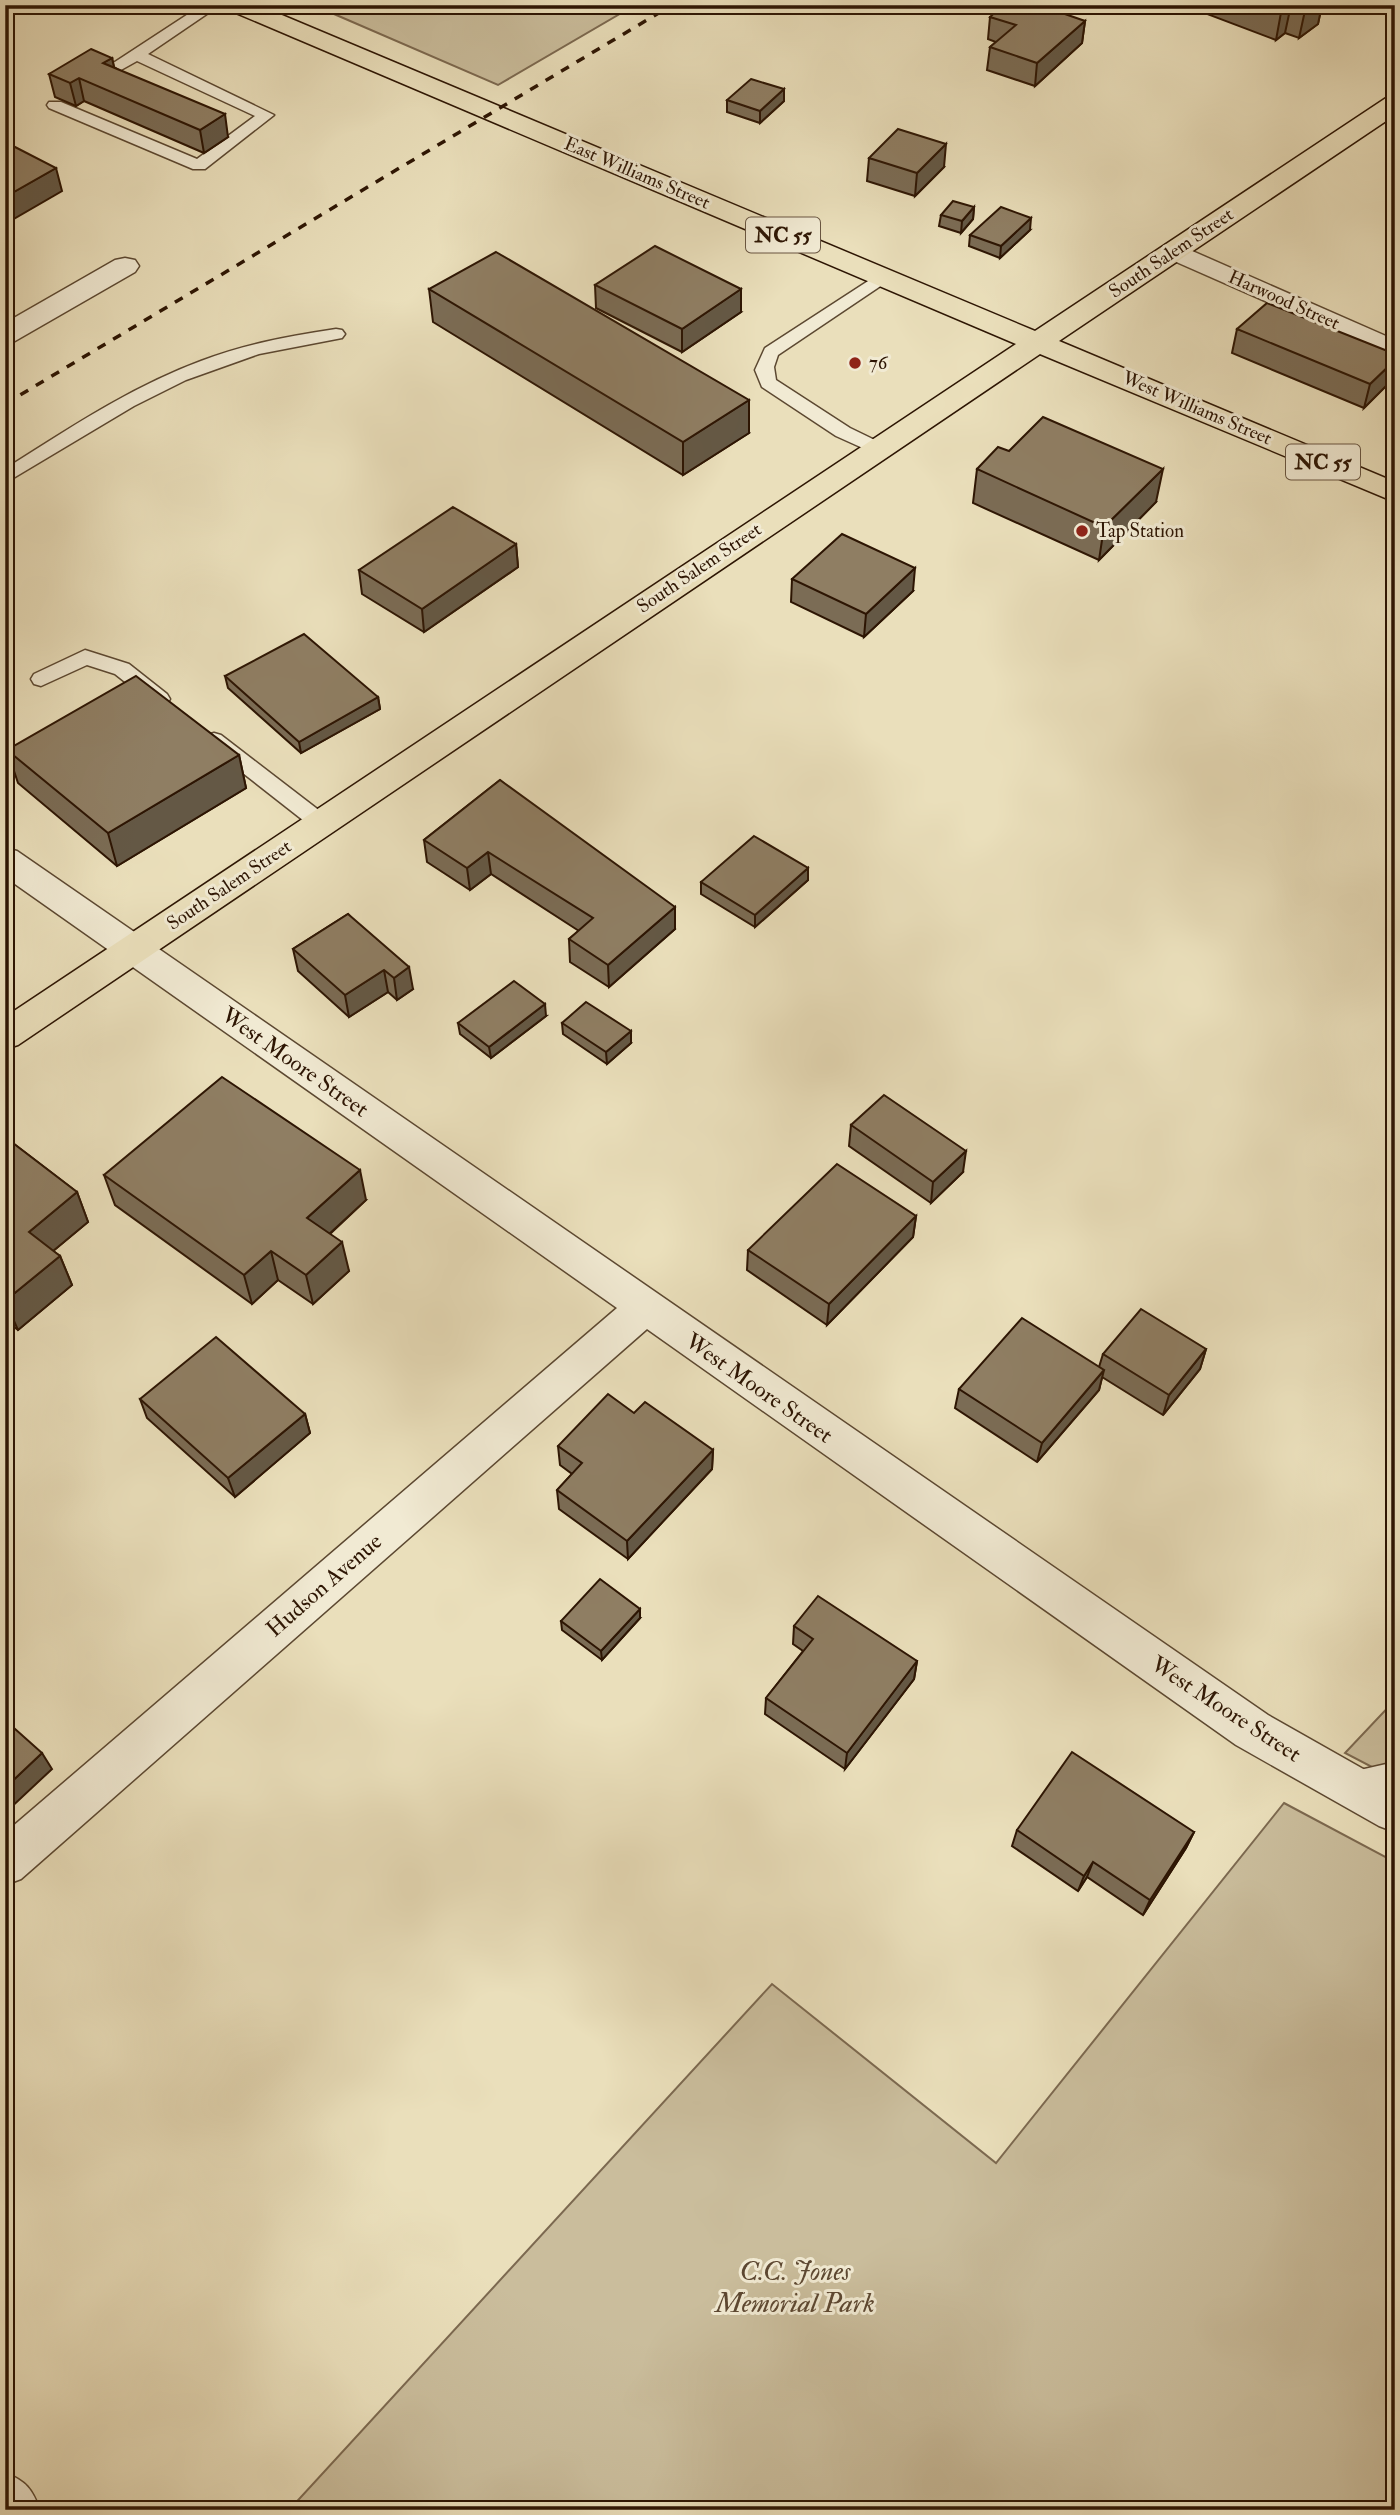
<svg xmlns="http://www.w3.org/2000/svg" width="1400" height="2515" viewBox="0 0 1400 2515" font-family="'IM FELL Double Pica',serif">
<rect width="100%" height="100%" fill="#eadfbb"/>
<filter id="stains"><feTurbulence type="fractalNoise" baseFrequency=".00286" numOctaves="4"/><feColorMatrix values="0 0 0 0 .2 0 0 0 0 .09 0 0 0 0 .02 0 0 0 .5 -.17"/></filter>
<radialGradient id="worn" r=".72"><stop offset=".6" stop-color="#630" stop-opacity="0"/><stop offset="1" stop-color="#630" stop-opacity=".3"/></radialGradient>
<!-- green -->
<g fill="#cabd9c" stroke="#7c6950" stroke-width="2">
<polygon points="349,5 635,5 498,85 334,14"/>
<polygon points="1395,1700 1395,1779 1345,1753"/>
<polygon points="1284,1803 1395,1862 1395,2510 289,2510 772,1984 996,2163"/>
</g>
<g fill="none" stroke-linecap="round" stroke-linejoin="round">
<!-- lane casing -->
<g stroke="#5c4831" stroke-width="3">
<g id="lane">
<polygon points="202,5 220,5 148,54 274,115 205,169 193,169 49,108 47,105 49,102 61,102 197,159 255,116 137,61 103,80 95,75"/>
<polygon points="882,272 891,277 888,281 778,355 774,367 776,380 850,428 883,444 885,448 883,452 876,454 836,436 762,387 755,370 765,348"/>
<path d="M 336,329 L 342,330 L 345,334 L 342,338 L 259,354 L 186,380 L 134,406 L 5,483 L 5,469 C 68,429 131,387 201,361 C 245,344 290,336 336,329 Z"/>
<polygon points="85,650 129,664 167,694 170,699 167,704 153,704 115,674 87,665 41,686 34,684 31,679 34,674"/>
<polygon points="214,733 221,735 329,818 332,823 329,828 321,831 313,828 207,745 204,740 207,735"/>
<polygon points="1395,1762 1395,1788 1348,1798 1338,1795 1334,1785 1338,1775"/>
</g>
</g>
<!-- street casing -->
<g stroke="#5c4831" stroke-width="3">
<g id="street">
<polygon points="1174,243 1395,340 1395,358 1165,257 1161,251 1165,245"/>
<polygon points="125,258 135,260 139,266 135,272 15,341 5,343 5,323 115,260"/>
<polygon points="5,848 17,851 1268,1715 1395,1787 1395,1832 1379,1826 1236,1745 647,1329 21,1879 5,1885 5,1833 617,1308 5,877"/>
<path d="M 5,2473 C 26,2481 32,2489 40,2510 L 5,2510 Z"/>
</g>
</g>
<!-- primary casing -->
<g stroke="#2d1503" stroke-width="3">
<polygon id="primary" points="225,5 258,5 1035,331 1386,98 1395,96 1395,115 1059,341 1395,482 1395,502 1040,354 18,1045 5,1049 5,1017 1016,344 229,10"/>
</g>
<!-- lane -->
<use href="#lane" fill="#f1ead3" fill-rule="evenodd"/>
<!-- street -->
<use href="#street" fill="#f1ead3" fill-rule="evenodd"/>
<!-- primary -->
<use href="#primary" fill="#eadfbb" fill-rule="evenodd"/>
<!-- rail -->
<polyline stroke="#2d1503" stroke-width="3.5" stroke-dasharray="9 9" stroke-linecap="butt" points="5,404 672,5"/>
</g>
<!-- wall -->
<g fill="#7b6c55" stroke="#2d1503" stroke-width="2">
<polygon points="1163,5 1322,5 1318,24 1299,38 1285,33 1276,40 1189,7 1181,12"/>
<polygon points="990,17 1085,21 1082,43 1035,86 987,70 990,47 996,42 988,39"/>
<polygon points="112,58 114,67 228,137 204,153 84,101 76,106 55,97 49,74"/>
<polygon points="784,89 784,101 760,123 727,112 727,100"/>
<polygon points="869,158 944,167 915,196 867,181"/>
<polygon points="974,207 973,219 961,233 939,226 941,215"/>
<polygon points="1030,230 1000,258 969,246 970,235"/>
<polygon points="595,285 741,312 682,352 596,308"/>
<polygon points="429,289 749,433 683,475 433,322"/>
<polygon points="1237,329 1393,379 1364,408 1232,353"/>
<polygon points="977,469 1156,502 1099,560 973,503"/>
<polygon points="516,544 518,567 424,632 362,594 359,570"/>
<polygon points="792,579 913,591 864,637 791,602"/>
<polygon points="225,676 378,697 380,709 301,753 228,688"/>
<polygon points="7,750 239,755 246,788 117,866 18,783"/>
<polygon points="500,780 675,929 609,987 570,962 569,939 579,931 491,874 470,890 427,862 424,840"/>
<polygon points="808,868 808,880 755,927 701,894 701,882"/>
<polygon points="348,914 413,989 397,1000 388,992 349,1017 298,971 293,949"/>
<polygon points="546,1016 491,1058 460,1034 458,1023"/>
<polygon points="562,1023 631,1043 607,1064 563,1034"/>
<polygon points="851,1125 963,1172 931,1203 849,1146"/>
<polygon points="5,1137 77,1192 88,1222 53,1251 60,1256 72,1285 18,1330 5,1320"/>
<polygon points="104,1175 366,1200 330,1234 349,1271 313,1304 278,1280 252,1304 115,1205"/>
<polygon points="916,1216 913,1237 827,1325 747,1270 748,1250"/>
<polygon points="1206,1349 1200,1369 1163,1415 1102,1377 1099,1390 1037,1462 955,1408 959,1389 1099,1367 1103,1354"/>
<polygon points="140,1399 305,1414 310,1433 235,1497 147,1418"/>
<polygon points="634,1413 713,1450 712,1469 628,1559 559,1509 557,1490 572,1474 560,1465 558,1446"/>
<polygon points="640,1618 602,1660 562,1630 561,1621"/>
<polygon points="794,1626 917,1661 914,1679 845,1769 765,1714 766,1698 803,1651 793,1644"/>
<polygon points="1017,1830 1194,1832 1186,1848 1143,1915 1087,1877 1078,1891 1012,1846"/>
</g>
<!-- shaded-wall -->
<g fill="#645845" stroke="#2d1503" stroke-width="2">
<polygon points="1183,5 1190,5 1189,7 1181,12"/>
<polygon points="1285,5 1291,5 1285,33 1276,40 1282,7"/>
<polygon points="1305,5 1322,5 1318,24 1299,38 1306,6"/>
<polygon points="1085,21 1082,43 1035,86 1037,63"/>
<polygon points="112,58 117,81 103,63"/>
<polygon points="79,78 84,101 76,106 70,83"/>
<polygon points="784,89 784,101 760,123 760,111"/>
<polygon points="225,114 228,137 204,153 200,130"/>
<polygon points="946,144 944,167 915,196 917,173"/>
<polygon points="56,168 62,191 5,224 5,197"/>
<polygon points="974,207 973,219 961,233 962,221"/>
<polygon points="1031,218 1030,230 1000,258 1001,246"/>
<polygon points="741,289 741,312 682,352 682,329"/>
<polygon points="1395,360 1395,372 1393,379 1364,408 1370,384"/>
<polygon points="749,400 749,433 683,475 683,442"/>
<polygon points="1163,469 1156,502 1099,560 1104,527"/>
<polygon points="516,544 518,567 424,632 422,609"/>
<polygon points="915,568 913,591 864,637 866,614"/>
<polygon points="378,697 380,709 301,753 299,742"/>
<polygon points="239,755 246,788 117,866 108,833"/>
<polygon points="488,852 491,874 470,890 467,868"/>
<polygon points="808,868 808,880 755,927 755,915"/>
<polygon points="675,907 675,929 609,987 608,965"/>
<polygon points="409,967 413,989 397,1000 394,978"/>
<polygon points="384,970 388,992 349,1017 345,995"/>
<polygon points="545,1004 546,1016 491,1058 489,1047"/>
<polygon points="631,1031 631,1043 607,1064 606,1052"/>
<polygon points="966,1151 963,1172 931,1203 933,1182"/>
<polygon points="360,1170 366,1200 314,1248 307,1218"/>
<polygon points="77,1192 88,1222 41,1261 29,1232"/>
<polygon points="916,1216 913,1237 827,1325 829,1304"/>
<polygon points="342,1242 349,1271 313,1304 306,1275"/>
<polygon points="271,1251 278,1280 252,1304 244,1275"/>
<polygon points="60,1256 72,1285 18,1330 5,1301"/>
<polygon points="1206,1349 1200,1369 1163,1415 1169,1395"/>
<polygon points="1104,1370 1099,1390 1037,1462 1042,1443"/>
<polygon points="305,1414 310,1433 235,1497 228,1478"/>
<polygon points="713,1450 712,1469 628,1559 627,1541"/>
<polygon points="640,1609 640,1618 602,1660 601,1651"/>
<polygon points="917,1661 914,1679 845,1769 847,1753"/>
<polygon points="42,1753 52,1769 5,1813 5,1788"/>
<polygon points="1194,1832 1186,1848 1143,1915 1150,1900"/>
<polygon points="1093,1862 1087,1877 1078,1891 1084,1876"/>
</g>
<!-- building -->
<g fill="#8f7e63" stroke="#2d1503" stroke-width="2">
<polygon points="1003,5 1039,5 1085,21 1037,63 990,47 1016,25 990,17"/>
<polygon points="91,49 112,58 103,63 225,114 200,130 79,78 70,83 49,74"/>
<polygon points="751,79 784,89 760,111 727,100"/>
<polygon points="898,129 946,144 917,173 869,158"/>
<polygon points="15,147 56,168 5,197 5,153"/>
<polygon points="953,201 974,207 962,221 941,215"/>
<polygon points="1001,207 1031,218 1001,246 970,235"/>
<polygon points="655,246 741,289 682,329 595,285"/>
<polygon points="496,252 749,400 683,442 429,289"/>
<polygon points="1267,303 1395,354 1395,360 1370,384 1237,329"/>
<polygon points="1043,417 1163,469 1104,527 977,469 998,447 1009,451"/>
<polygon points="453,507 516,544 422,609 359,570"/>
<polygon points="842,534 915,568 866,614 792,579"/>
<polygon points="304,634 378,697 299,742 225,676"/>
<polygon points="136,676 239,755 108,833 7,750"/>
<polygon points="500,780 675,907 608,965 569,939 593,918 488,852 467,868 424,840"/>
<polygon points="754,836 808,868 755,915 701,882"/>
<polygon points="348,914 409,967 394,978 384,970 345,995 293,949"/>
<polygon points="514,981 545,1004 489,1047 458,1023"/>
<polygon points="586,1002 631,1031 606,1052 562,1023"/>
<polygon points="222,1077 360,1170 307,1218 342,1242 306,1275 271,1251 244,1275 104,1175"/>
<polygon points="884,1095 966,1151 933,1182 851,1125"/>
<polygon points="5,1137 77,1192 29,1232 60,1256 5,1301"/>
<polygon points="837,1164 916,1216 829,1304 748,1250"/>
<polygon points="1141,1309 1206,1349 1169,1395 1103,1354"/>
<polygon points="1022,1318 1104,1370 1042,1443 959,1389"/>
<polygon points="216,1337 305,1414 228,1478 140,1399"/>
<polygon points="608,1394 634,1413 645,1402 713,1450 627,1541 557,1490 582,1463 558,1446"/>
<polygon points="600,1579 640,1609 601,1651 561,1621"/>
<polygon points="818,1596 917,1661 847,1753 766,1698 813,1639 794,1626"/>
<polygon points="5,1720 42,1753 5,1788"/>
<polygon points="1072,1752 1194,1832 1150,1900 1093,1862 1084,1876 1017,1830"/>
</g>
<!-- markers -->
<g fill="#8f2418" stroke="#f1ead3" stroke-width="2.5">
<circle cx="855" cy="363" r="7"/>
<circle cx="1082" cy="531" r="7"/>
</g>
<g text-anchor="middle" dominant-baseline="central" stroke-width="6" stroke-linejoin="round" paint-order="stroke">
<!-- far-street labels -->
<g font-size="19" fill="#2d1503" stroke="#f1ead3">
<text transform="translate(637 173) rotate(23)">East Williams Street</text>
<text transform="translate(1171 253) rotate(-34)">South Salem Street</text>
<text transform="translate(1284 300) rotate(24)">Harwood Street</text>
<text transform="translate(1197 408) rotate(23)">West Williams Street</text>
<text transform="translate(699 568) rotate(-34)">South Salem Street</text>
<text transform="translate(229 885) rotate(-34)">South Salem Street</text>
</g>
<!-- far-poi labels -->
<g font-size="19" fill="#2d1503" stroke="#f1ead3" text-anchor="start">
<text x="869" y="363">76</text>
<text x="1096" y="531">Tap Station</text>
</g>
<!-- shield labels -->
<g fill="#f1ead3" stroke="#685541" stroke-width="2">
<rect x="746" y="217.5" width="74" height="35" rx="5"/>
<rect x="1286" y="444.5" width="74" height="35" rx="5"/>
</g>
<g font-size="21" font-weight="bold" fill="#2d1503">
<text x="783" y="235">NC 55</text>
<text x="1323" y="462">NC 55</text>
</g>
<!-- street labels -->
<g font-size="23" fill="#2d1503" stroke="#f1ead3">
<text transform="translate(295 1062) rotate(35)">West Moore Street</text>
<text transform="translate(759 1388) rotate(35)">West Moore Street</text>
<text transform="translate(324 1585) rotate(-41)">Hudson Avenue</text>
<text transform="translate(1226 1709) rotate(33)">West Moore Street</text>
</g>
<!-- near-park labels -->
<g font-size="28" font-style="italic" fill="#5c4731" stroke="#f1ead3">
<text x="795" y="2271">C.C. Jones<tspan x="795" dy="32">Memorial Park</tspan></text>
</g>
</g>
<!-- margin -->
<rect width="1400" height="2515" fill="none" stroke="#eadfbb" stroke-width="28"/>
<rect x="7" y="7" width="1386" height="2501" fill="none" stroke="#2d1503" stroke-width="3.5"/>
<rect x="14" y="14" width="1372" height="2487" fill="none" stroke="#2d1503" stroke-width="2"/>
<rect width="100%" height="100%" filter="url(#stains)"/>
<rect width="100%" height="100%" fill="url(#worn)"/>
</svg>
